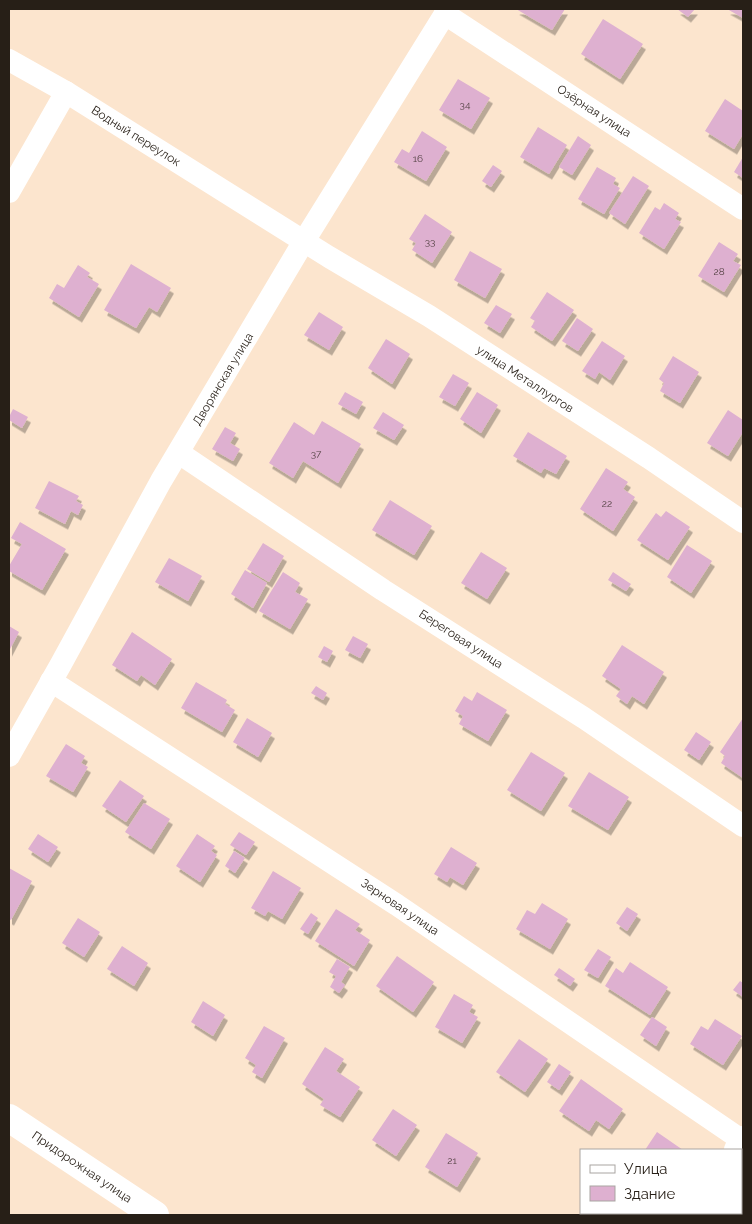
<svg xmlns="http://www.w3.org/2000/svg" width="752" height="1224" viewBox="0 0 752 1224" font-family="Raleway,sans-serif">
<defs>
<filter id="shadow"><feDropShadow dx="3" dy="5.5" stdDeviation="0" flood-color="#0004"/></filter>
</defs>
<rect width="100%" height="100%" fill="#fce5ce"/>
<!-- building -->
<g fill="#deb0d0" filter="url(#shadow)">
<polygon points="516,9 565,9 552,30"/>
<polygon points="677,9 695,9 688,17"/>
<polygon points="727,9 743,9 743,18"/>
<polygon points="603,19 643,44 620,79 581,54"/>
<polygon points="458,79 490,98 471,129 439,110"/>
<polygon points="725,99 743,111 743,134 734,149 705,131"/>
<polygon points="538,127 567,145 549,174 520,157"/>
<polygon points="422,131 447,147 426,181 394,162 402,149 409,153"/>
<polygon points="578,136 591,145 572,175 559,167"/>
<polygon points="743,157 743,178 734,172"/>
<polygon points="493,165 502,171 491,187 482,181"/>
<polygon points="597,167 616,178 613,184 620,188 604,214 578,199"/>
<polygon points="633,176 649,186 625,224 609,213"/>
<polygon points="664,203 679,213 675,219 681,222 664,249 639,233 655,207 660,210"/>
<polygon points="425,214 452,232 432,263 412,250 416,243 409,239"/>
<polygon points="719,242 738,254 733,261 741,265 724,292 698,276"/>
<polygon points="470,251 502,269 485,298 454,280"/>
<polygon points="131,264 171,288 157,312 149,307 136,328 104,310"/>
<polygon points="78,265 90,273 87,277 99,284 79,317 49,298 57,284 64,288"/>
<polygon points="547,292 574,310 552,341 531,327 535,321 530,318"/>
<polygon points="496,305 512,314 500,333 484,323"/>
<polygon points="319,312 343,327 329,350 304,335"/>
<polygon points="577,318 593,329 578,351 562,341"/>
<polygon points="386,339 410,354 392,384 368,368"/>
<polygon points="602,341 625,356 610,380 599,372 595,379 582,371"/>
<polygon points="673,356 699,372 680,403 660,391 664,383 659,379"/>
<polygon points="453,374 469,383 455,406 439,397"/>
<polygon points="345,392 363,402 356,414 338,404"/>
<polygon points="477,392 498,405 481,433 460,419"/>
<polygon points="13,409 28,417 22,428 9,420 9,417"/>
<polygon points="728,410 743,420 743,432 728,456 707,443"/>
<polygon points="383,412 404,425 394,440 373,428"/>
<polygon points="322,421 361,444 338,483 303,461 293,478 269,463 294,422 314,435"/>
<polygon points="225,427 236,433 230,443 240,449 233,461 212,449"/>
<polygon points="528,432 567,456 556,474 544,468 541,473 513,456"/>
<polygon points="606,468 628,482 623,489 635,497 613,531 580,509"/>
<polygon points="49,481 79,496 76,501 83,505 78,515 71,511 65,524 35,508"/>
<polygon points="390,500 432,526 414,555 372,530"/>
<polygon points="666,511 690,527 668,560 637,540 656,513 661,517"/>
<polygon points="20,522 66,549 42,590 9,571 9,566 22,544 11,538"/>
<polygon points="263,543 284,556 269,582 247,569"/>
<polygon points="687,545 712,561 691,593 667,577"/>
<polygon points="481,552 507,568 487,599 461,583"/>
<polygon points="169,558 202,576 188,601 155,582"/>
<polygon points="245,570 267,583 253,608 231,594"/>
<polygon points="283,572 300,583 295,592 308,599 290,629 259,611"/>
<polygon points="613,572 631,584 626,591 608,580"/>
<polygon points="9,626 19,632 9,651"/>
<polygon points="132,632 172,659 155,685 141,675 137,681 112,665"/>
<polygon points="353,636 368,644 360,658 345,650"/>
<polygon points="622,645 664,672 644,704 632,696 627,704 616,696 621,689 602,676"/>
<polygon points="324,646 333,651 327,662 318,657"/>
<polygon points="196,682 227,700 225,704 235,710 222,732 181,708"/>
<polygon points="316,686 327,693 323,700 311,693"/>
<polygon points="477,692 507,710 488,741 459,724 463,716 455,711 464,696 472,701"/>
<polygon points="247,718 272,733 258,757 233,742"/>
<polygon points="743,718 743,778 721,763 725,756 720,752"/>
<polygon points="696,732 711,742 699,760 684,750"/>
<polygon points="66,744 85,756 81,763 88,767 73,792 46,776"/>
<polygon points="531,752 565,773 541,811 507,790"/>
<polygon points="589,772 629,797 608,830 568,806"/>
<polygon points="120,780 144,796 126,822 102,806"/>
<polygon points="144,803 170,819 151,849 125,832"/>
<polygon points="239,832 255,842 246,855 230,845"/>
<polygon points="38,834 58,847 48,862 28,849"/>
<polygon points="197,834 215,846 211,851 217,855 200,882 176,866"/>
<polygon points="451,847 477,863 463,885 450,877 447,882 434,874"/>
<polygon points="234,851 245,858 235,873 225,866"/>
<polygon points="9,868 32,881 11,920 9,919"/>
<polygon points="273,871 301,888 282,919 268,911 265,916 251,908"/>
<polygon points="542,903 568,919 550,949 516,929 527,910 535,914"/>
<polygon points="627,907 638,914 627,931 616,923"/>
<polygon points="336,909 360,924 355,930 370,940 354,966 315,941"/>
<polygon points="311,913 318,918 308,934 300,929"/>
<polygon points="78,918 100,932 84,957 62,943"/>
<polygon points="122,946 148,963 134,986 107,969"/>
<polygon points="598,949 611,957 598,978 584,970"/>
<polygon points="397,956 434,982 413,1012 376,986"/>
<polygon points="337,959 350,967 341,982 345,985 339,993 330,987 336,976 329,972"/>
<polygon points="630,962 668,987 650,1015 605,986 616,968 623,973"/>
<polygon points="559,968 575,979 570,986 554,975"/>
<polygon points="740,981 743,983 743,997 733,990"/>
<polygon points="454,994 473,1005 469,1012 478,1017 462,1043 435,1027"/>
<polygon points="203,1001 225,1015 213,1036 191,1022"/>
<polygon points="652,1017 667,1027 656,1046 640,1035"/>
<polygon points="715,1019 742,1036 723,1065 690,1044 701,1026 708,1030"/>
<polygon points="264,1026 285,1038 262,1078 252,1072 256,1065 245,1058"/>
<polygon points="519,1039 548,1059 525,1092 496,1072"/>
<polygon points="325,1047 344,1059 336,1071 360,1087 340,1117 320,1105 324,1099 302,1084"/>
<polygon points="559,1064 571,1072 559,1090 547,1082"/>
<polygon points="581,1079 623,1109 609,1129 596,1120 589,1131 559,1111"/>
<polygon points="393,1109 417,1125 396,1156 372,1140"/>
<polygon points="657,1132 683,1150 645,1150"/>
<polygon points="446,1133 478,1153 457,1187 425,1167"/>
</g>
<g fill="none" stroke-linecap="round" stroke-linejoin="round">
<!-- street -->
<g stroke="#fff" stroke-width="22">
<polyline points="445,14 743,209"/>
<polyline points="9,60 66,92"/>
<polyline points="9,192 66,92 329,257 429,316 649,458 743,522"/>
<polyline points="179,453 383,590 584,718 743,826"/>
<polyline points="51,681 397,905 743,1141"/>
<polyline points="9,756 61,664 161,481 304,241 448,9"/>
</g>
<!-- secondary -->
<g stroke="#fff" stroke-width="28">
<polyline points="9,1118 155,1215"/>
<polyline points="738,1150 743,1140"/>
<polyline points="691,1215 693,1213"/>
</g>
</g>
<g text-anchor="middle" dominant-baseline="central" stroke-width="5" stroke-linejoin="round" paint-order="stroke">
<!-- number labels -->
<g font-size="10" fill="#554345">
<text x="465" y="104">34</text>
<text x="418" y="158">16</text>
<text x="430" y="241">33</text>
<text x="719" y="271">28</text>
<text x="316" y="453">37</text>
<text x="607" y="503">22</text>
<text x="452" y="1160">21</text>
</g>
<!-- street labels -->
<g font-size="12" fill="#271f17" stroke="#fff">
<text transform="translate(594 111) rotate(33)">Озёрная улица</text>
<text transform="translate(136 136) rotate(32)">Водный переулок</text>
<text transform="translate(223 379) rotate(-59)">Дворянская улица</text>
<text transform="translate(525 379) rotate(33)">улица Металлургов</text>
<text transform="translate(461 639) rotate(33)">Береговая улица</text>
<text transform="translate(400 907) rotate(34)">Зерновая улица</text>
<text transform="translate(82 1167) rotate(34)">Придорожная улица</text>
</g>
</g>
<!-- border -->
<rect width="752" height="1224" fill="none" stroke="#271f17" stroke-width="20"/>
<!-- legend -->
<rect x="580" y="1149" width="162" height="65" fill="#ffffff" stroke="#a9a5a2"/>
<rect x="590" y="1165" width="25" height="8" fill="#ffffff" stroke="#a9a5a2"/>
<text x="624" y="1174" font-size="15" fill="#271f17">Улица</text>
<rect x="590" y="1186" width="25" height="15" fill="#deb0d0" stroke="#a9a5a2"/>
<text x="624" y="1199" font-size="15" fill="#271f17">Здание</text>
</svg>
